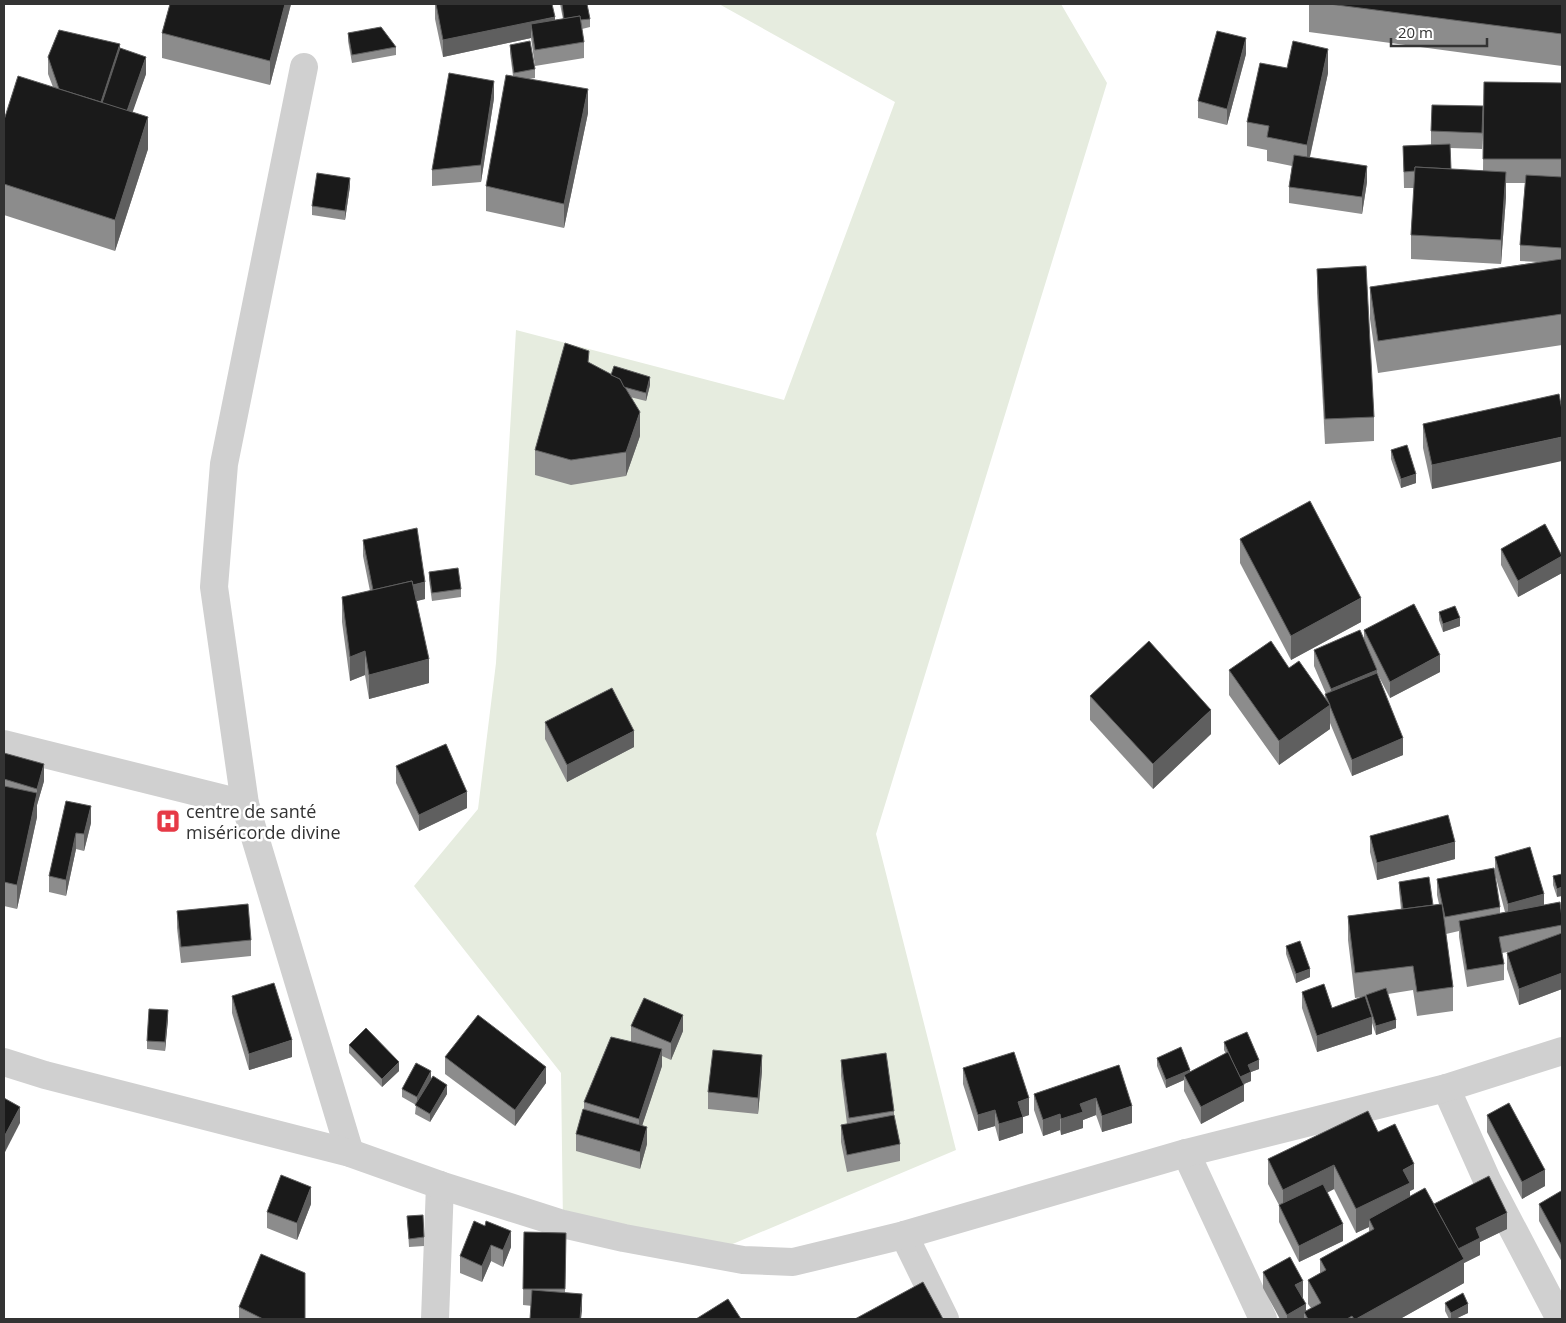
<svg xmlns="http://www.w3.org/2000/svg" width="1566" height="1323" viewBox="0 0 1566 1323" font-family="'Open Sans',sans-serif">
<rect width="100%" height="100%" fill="#fff"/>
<!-- green -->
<polygon fill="#e6ecdf" points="719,4 1061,4 1107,83 876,834 956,1150 690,1262 563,1224 561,1073 414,886 478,809 496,663 516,330 784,400 895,102"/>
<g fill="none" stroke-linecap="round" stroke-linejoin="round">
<!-- minor -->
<g stroke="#d0d0d0" stroke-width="28">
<polyline points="304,67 224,464 214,587 245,804 350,1153"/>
<polyline points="4,744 245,804"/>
<polyline points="1446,1088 1487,1180 1560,1319"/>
<polyline points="1186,1153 1263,1319"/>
<polyline points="904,1235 945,1319"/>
<polyline points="435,1319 440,1185"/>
</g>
<!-- tertiary -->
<polyline stroke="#d0d0d0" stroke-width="28" points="4,1062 45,1075 350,1153 440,1185 563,1224 624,1238 743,1260 793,1262 904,1235 1186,1153 1446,1088 1562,1051"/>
</g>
<!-- wall -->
<g fill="#8c8c8c">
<polygon points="170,4 291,4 270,85 162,58 162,33"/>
<polygon points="435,4 555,20 563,19 560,4 587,4 590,19 590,27 582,29 584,42 584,58 535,66 531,38 443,57 435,19"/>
<polygon points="1309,4 1562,4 1562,66 1309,32"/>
<polygon points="348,33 396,47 396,55 352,63 348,41"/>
<polygon points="510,45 535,69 535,78 529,79 588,113 564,228 486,211 486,186 513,76 510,53"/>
<polygon points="120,48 146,74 132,112 148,149 115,251 4,215 4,120 53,87 48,74 48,57"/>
<polygon points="1246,54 1227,125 1198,118 1198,101"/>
<polygon points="1287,68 1328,73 1310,157 1367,182 1362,214 1289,203 1289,187 1292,166 1267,161 1267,150 1247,146 1247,122"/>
<polygon points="1484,82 1562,83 1562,345 1378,373 1370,319 1370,287 1538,262 1520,261 1520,245 1525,183 1506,183 1506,197 1501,264 1411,259 1411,235 1414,188 1404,188 1403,146 1431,145 1431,131 1483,123 1482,149 1450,148 1451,169 1483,171"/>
<polygon points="494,98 481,182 432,186 432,170"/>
<polygon points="350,186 345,220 312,215 312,206"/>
<polygon points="1317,269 1374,417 1374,441 1325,444 1317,293"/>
<polygon points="589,363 611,375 650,385 646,401 630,397 640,436 626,476 571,485 535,475 535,450"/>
<polygon points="1562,410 1432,489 1423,448 1423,424"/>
<polygon points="1391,450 1416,483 1401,488 1391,459"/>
<polygon points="1240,539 1361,622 1291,660 1240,563"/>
<polygon points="363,540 425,599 416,601 429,683 369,699 365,675 350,681 342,622 342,597 370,591 363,556"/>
<polygon points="1501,549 1562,556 1562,573 1518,597 1501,565"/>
<polygon points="429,572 461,589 461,597 432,601 429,580"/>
<polygon points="1439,612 1460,626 1443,632 1439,620"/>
<polygon points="1364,630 1440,672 1390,698 1377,673 1403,755 1352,776 1330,723 1330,729 1279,765 1229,695 1229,670 1289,668 1325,698 1326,694 1314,666 1314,650 1364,638"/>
<polygon points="1090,696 1211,734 1153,789 1090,720"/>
<polygon points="545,722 634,747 567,782 545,739"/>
<polygon points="4,753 44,781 37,805 37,817 17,909 4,906"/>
<polygon points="396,766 467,808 419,831 396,783"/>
<polygon points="66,801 91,823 84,851 76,849 66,896 49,892 49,876"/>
<polygon points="1370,836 1455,859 1377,880 1370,852"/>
<polygon points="1495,857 1544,905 1562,918 1562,989 1519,1005 1507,969 1507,953 1513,951 1502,953 1504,964 1504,980 1467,987 1459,937 1459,931 1446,934 1453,987 1453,1011 1417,1016 1413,990 1388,994 1396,1028 1376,1035 1372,1023 1372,1034 1317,1052 1302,1008 1302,992 1332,1008 1363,997 1355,998 1348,940 1348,916 1401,909 1399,890 1399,882 1433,905 1439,904 1437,895 1437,879 1500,907 1500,913 1505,912 1495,874"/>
<polygon points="1562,874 1557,897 1553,885 1553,876"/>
<polygon points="177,911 251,940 251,956 181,963 177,928"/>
<polygon points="1286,946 1310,977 1296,983 1286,954"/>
<polygon points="232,996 292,1057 249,1070 232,1013"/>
<polygon points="168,1019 165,1051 147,1049 147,1041"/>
<polygon points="631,1026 683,1031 671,1060 662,1056 662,1066 642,1126 647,1144 640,1169 576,1151 576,1134 584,1109 584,1102 631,1042"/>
<polygon points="1224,1042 1259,1069 1251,1072 1251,1081 1244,1084 1244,1101 1201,1124 1184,1091 1184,1080 1166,1088 1157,1066 1157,1058 1190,1072 1226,1054 1224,1050"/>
<polygon points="349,1045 399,1071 382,1087 349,1053"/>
<polygon points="445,1057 546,1083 515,1126 445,1074"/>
<polygon points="841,1060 894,1111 894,1117 900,1144 900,1161 847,1172 841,1142 841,1125 847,1124 841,1076"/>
<polygon points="1119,1065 1132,1123 1102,1132 1096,1115 1083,1120 1083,1128 1061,1135 1060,1130 1043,1136 1034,1110 1034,1094"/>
<polygon points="963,1068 1029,1115 1023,1117 1023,1133 999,1141 995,1126 978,1131 963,1084"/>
<polygon points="762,1071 758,1114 708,1109 708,1092"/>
<polygon points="431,1079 447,1094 430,1122 415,1114 416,1105 402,1097 402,1089"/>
<polygon points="1487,1115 1545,1186 1522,1199 1487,1132"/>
<polygon points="1378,1132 1414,1189 1410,1191 1410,1197 1434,1204 1507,1229 1480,1242 1480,1255 1464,1263 1464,1283 1400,1319 1280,1319 1263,1288 1263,1272 1303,1297 1302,1298 1306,1311 1311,1308 1308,1304 1308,1280 1320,1273 1320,1259 1369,1232 1369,1227 1356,1233 1334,1189 1327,1193 1343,1241 1299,1262 1279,1222 1279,1205 1268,1184 1268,1159"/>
<polygon points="1562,1193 1562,1262 1539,1221 1539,1204"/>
<polygon points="311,1204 297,1240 267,1228 267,1212"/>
<polygon points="407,1216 424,1237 424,1246 409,1247"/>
<polygon points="485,1226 511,1247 503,1267 491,1261 482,1282 460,1273 460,1256"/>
<polygon points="524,1232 566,1233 565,1293 582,1311 523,1305"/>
<polygon points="1445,1303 1468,1313 1455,1319 1449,1319 1445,1311"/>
<polygon points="239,1307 305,1319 239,1319"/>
</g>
<!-- shaded-wall -->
<g fill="#5f5f5f">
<polygon points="285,4 291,4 270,85 270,61"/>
<polygon points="555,17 555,33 531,24 531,38 443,57 443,40"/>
<polygon points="1246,38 1246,54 1227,125 1227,109"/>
<polygon points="120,44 120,60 99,109"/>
<polygon points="1328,49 1328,73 1307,169 1307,145"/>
<polygon points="146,57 146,74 125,134 125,118"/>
<polygon points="494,81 494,98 481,182 481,165"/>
<polygon points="588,89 588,113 564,228 564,204"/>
<polygon points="1483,106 1483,123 1482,149 1482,133"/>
<polygon points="148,117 148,149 115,251 115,220"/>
<polygon points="1367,166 1367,182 1362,214 1362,197"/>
<polygon points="1506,172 1506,197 1501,264 1501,240"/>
<polygon points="350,178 350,186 345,220 345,211"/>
<polygon points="650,377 650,385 646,401 646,393"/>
<polygon points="640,412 640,436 626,476 626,452"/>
<polygon points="1562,437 1562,461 1432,489 1432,465"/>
<polygon points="1416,474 1416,483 1401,488 1401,479"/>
<polygon points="1562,556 1562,573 1518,597 1518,581"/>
<polygon points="425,582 425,599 374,612 374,595"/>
<polygon points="1361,598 1361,622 1291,660 1291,636"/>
<polygon points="1460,618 1460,626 1443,632 1443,624"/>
<polygon points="365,651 365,675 350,681 350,657"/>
<polygon points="1440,655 1440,672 1390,698 1390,682"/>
<polygon points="429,659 429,683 369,699 369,675"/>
<polygon points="1377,670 1377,686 1331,706 1331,689"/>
<polygon points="1330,705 1330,729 1279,765 1279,741"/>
<polygon points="1211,710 1211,734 1153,789 1153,764"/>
<polygon points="634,731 634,747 567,782 567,765"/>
<polygon points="1403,738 1403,755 1352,776 1352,760"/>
<polygon points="44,764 44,781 37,805 37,789"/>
<polygon points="467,792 467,808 419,831 419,815"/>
<polygon points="37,793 37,817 17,909 17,885"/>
<polygon points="91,806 91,823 84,851 84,834"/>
<polygon points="76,833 76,849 66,896 66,880"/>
<polygon points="1455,842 1455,859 1377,880 1377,863"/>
<polygon points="1562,887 1562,896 1557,897 1557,889"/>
<polygon points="1544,894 1544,910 1508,920 1508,904"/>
<polygon points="1310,969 1310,977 1296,983 1296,974"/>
<polygon points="1562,973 1562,989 1519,1005 1519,989"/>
<polygon points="168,1010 168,1019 165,1051 165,1042"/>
<polygon points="683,1015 683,1031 671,1060 671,1043"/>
<polygon points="1372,1017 1372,1034 1317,1052 1317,1036"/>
<polygon points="1396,1020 1396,1028 1376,1035 1376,1026"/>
<polygon points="292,1040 292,1057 249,1070 249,1054"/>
<polygon points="662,1049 662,1066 639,1135 639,1119"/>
<polygon points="762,1055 762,1071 758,1114 758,1098"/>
<polygon points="1259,1060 1259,1069 1248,1073 1248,1065"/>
<polygon points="399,1062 399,1071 382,1087 382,1079"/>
<polygon points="546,1067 546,1083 515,1126 515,1110"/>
<polygon points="1190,1070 1190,1078 1184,1075 1184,1080 1166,1088 1166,1080"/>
<polygon points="431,1071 431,1080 417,1105 417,1097"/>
<polygon points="1251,1072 1251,1081 1239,1086 1239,1077"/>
<polygon points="447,1085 447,1094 430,1122 430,1114"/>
<polygon points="1244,1085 1244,1101 1201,1124 1201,1107"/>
<polygon points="1029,1098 1029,1115 1023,1117 1023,1133 999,1141 999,1124 1018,1102"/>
<polygon points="1096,1098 1096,1115 1083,1120 1083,1128 1061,1135 1061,1119 1080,1104"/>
<polygon points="1132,1106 1132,1123 1102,1132 1102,1116"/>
<polygon points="20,1107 20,1123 4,1154 4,1137"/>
<polygon points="995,1110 995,1126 978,1131 978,1115"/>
<polygon points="1060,1114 1060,1130 1043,1136 1043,1120"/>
<polygon points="647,1127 647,1144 640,1169 640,1152"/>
<polygon points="1414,1164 1414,1189 1410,1191 1410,1207 1369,1219 1369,1227 1356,1233 1356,1209 1403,1170"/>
<polygon points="1334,1165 1334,1189 1283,1214 1283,1190"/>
<polygon points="1545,1170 1545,1186 1522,1199 1522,1182"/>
<polygon points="311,1187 311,1204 297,1240 297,1223"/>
<polygon points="1507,1213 1507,1229 1480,1242 1480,1255 1464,1263 1464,1283 1400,1319 1356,1319 1476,1228"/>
<polygon points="1343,1224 1343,1241 1299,1262 1299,1246"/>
<polygon points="511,1231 511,1247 503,1267 503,1250"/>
<polygon points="491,1245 491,1261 482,1282 482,1266"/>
<polygon points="1303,1281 1303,1297 1295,1302 1295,1285"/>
<polygon points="582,1294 582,1311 581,1319 580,1319"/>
<polygon points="1306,1304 1306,1315 1304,1312 1304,1319 1287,1319 1287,1315"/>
<polygon points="1468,1304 1468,1313 1455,1319 1451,1319 1451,1313"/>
</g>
<!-- building -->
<g fill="#1a1a1a" stroke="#5f5f5f">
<polygon points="170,4 285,4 270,61 162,33"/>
<polygon points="436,4 552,4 555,17 443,40"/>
<polygon points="562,4 587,4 590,19 580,20 580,16 564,19"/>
<polygon points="1329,4 1562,4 1562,34"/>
<polygon points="580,16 584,42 535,50 531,24"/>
<polygon points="381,27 396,47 352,55 348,33"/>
<polygon points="59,30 120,44 101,102 59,89 48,57"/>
<polygon points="1217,31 1246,38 1227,109 1198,101"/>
<polygon points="530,41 535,69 514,73 510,45"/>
<polygon points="1293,41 1328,49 1307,145 1267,137 1269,126 1247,122 1260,63 1287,68"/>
<polygon points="120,48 146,57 127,111 102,103"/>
<polygon points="449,73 494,81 481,165 432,170"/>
<polygon points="506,75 588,89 564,204 486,186"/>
<polygon points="18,76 148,117 115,220 4,184 4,120"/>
<polygon points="1484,82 1562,83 1562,159 1483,159"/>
<polygon points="1432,105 1483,106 1482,133 1431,131"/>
<polygon points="1450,144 1451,169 1415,167 1415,171 1404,172 1403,146"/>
<polygon points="1294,155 1367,166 1362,197 1289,187"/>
<polygon points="1415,167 1506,172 1501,240 1411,235"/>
<polygon points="317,173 350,178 345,211 312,206"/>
<polygon points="1526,175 1562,177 1562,248 1520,245"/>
<polygon points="1562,259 1562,314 1378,341 1370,287"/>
<polygon points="1366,266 1374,417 1325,419 1317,269"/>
<polygon points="565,343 589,351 588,362 620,379 640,412 626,452 571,460 535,450"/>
<polygon points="614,366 650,377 646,393 624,387 620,379 611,375"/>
<polygon points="1559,394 1562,410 1562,437 1432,465 1423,424"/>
<polygon points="1407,445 1416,474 1401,479 1391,450"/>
<polygon points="1310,501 1361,598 1291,636 1240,539"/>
<polygon points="1545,524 1562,556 1518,581 1501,549"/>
<polygon points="417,528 425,582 413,585 412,581 373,590 363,540"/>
<polygon points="458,568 461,589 432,593 429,572"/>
<polygon points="412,581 429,659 369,675 365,651 350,657 342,597"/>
<polygon points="1414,604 1440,655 1390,682 1364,630"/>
<polygon points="1455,606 1460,618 1443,624 1439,612"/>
<polygon points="1360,630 1377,670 1331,689 1314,650"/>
<polygon points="1149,641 1211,710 1153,764 1090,696"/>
<polygon points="1271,641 1289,668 1299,661 1330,705 1279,741 1229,670"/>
<polygon points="1377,673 1403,738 1352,760 1330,706 1330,705 1325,694"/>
<polygon points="612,688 634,731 567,765 545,722"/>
<polygon points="446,744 467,792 419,815 396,766"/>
<polygon points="4,753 44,764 37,789 4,779"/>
<polygon points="4,786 37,793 17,885 4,882"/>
<polygon points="66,801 91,806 84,834 76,833 66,880 49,876"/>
<polygon points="1448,815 1455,842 1377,863 1370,836"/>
<polygon points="1530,847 1544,894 1508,904 1495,857"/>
<polygon points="1494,868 1500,907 1445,917 1437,879"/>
<polygon points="1562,874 1562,887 1557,889 1553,876"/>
<polygon points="1429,877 1433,905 1403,909 1399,882"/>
<polygon points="1560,902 1562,918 1562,925 1499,937 1504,964 1467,970 1459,921"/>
<polygon points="248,904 251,940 181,947 177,911"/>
<polygon points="1442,904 1453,987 1417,992 1413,966 1355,973 1348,916"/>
<polygon points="1562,933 1562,973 1519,989 1507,953"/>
<polygon points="1300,941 1310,969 1296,974 1286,946"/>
<polygon points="274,983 292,1040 249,1054 232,996"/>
<polygon points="1324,984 1332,1008 1365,996 1372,1017 1317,1036 1302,992"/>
<polygon points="1386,988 1396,1020 1376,1026 1366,995"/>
<polygon points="644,998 683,1015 671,1043 631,1026"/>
<polygon points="149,1009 168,1010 165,1042 147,1041"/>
<polygon points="478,1015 546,1067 515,1110 445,1057"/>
<polygon points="366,1028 399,1062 382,1079 349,1045"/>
<polygon points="1247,1032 1259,1060 1248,1065 1251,1072 1240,1077 1233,1063 1224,1042"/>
<polygon points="611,1037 662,1049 639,1119 584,1102"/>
<polygon points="1181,1047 1190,1070 1166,1080 1157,1058"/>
<polygon points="713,1050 762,1055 758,1098 708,1092"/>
<polygon points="1014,1052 1029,1098 1018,1102 1023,1117 999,1124 995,1110 978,1115 963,1068"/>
<polygon points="1228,1052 1244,1085 1201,1107 1184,1075"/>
<polygon points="886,1053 894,1111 849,1118 841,1060"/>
<polygon points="416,1063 431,1071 417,1097 402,1089"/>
<polygon points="1119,1065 1132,1106 1102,1116 1096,1098 1080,1104 1083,1112 1061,1119 1060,1114 1043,1120 1034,1094"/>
<polygon points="433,1076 447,1085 430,1114 415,1105"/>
<polygon points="4,1098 20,1107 4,1137"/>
<polygon points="1509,1103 1545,1170 1522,1182 1487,1115"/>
<polygon points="583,1109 647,1127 640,1152 576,1134"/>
<polygon points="1368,1111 1378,1132 1395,1124 1414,1164 1403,1170 1410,1183 1356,1209 1334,1165 1283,1190 1268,1159"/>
<polygon points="894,1115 900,1144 847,1155 841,1125"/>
<polygon points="281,1175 311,1187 297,1223 267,1212"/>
<polygon points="1489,1176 1507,1213 1476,1228 1480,1238 1458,1249 1434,1204"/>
<polygon points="1323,1184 1343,1224 1299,1246 1279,1205"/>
<polygon points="1425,1188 1464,1259 1356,1319 1354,1319 1352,1316 1347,1319 1308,1319 1304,1312 1321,1303 1308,1280 1326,1270 1320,1259 1374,1229 1369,1219"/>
<polygon points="1561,1191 1562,1193 1562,1246 1539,1204"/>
<polygon points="423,1215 424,1237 409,1239 407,1216"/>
<polygon points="474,1221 485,1226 486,1221 511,1231 503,1250 491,1245 482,1266 460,1256"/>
<polygon points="524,1232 566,1233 565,1289 523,1289"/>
<polygon points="261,1254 305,1273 305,1319 263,1319 239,1307"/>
<polygon points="1290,1257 1303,1281 1295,1285 1306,1304 1287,1315 1263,1272"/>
<polygon points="923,1282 943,1319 855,1319"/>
<polygon points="532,1290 582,1294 580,1319 530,1319"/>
<polygon points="1463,1293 1468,1304 1451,1313 1445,1303"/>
<polygon points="728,1299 741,1319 696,1319"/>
</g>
<!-- icons -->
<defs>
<g id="hospital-square" transform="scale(1.25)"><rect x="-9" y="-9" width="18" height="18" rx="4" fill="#e63946" stroke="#fff"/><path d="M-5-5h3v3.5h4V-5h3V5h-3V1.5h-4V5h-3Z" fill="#fff"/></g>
</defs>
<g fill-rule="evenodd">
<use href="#hospital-square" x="168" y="821"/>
</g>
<g text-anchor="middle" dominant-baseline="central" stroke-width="5" stroke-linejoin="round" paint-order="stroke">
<!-- poi labels -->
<g font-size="18" fill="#333" stroke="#fff" text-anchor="start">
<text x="186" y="811">centre de santé<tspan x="186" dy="21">miséricorde divine</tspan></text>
</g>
</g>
<!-- border -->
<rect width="1566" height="1323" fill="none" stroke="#333333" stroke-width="10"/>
<!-- scale -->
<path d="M1391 38v8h96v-8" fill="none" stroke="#333333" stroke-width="2.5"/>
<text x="1398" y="38" font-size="15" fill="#333333" stroke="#ffffff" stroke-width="4" paint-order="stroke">20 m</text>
</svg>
